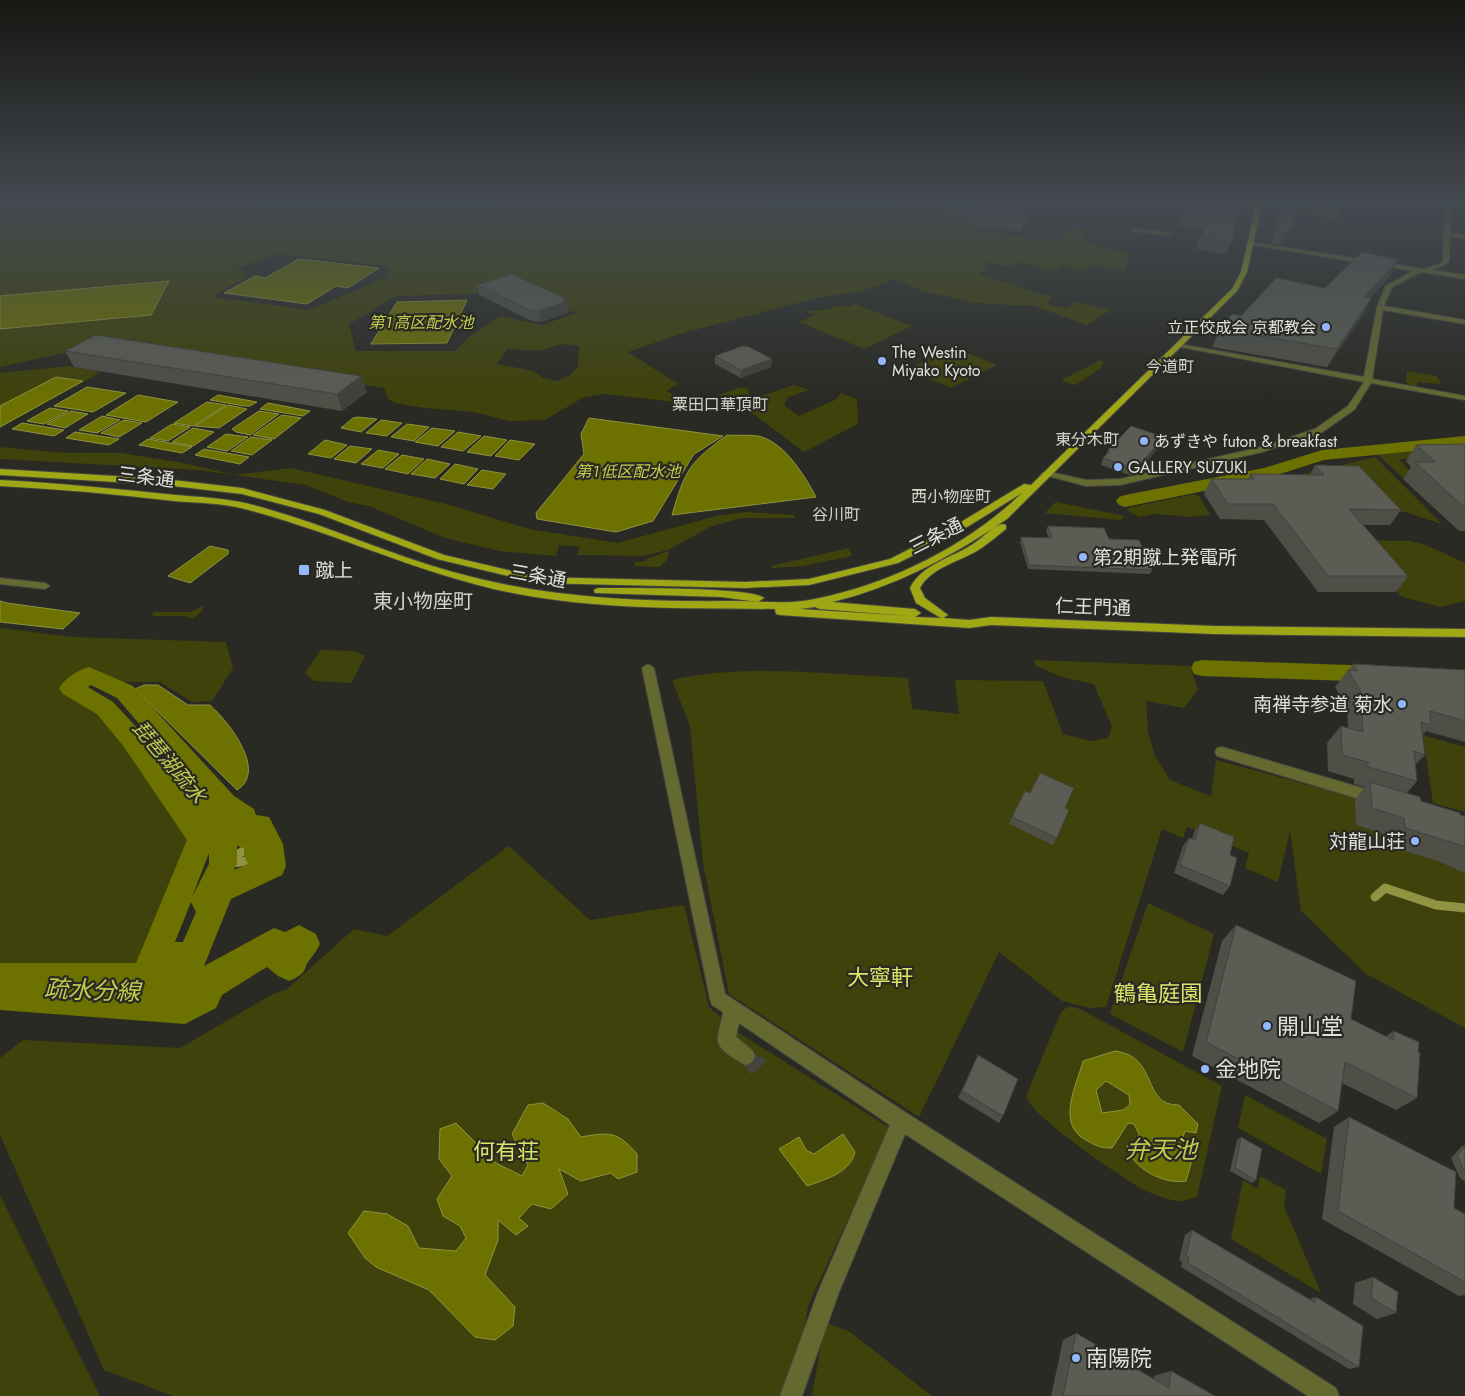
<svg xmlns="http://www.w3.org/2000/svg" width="1465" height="1396" viewBox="0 0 1465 1396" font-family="Jost,'Noto Sans JP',sans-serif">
<rect width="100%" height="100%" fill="#292a23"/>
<!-- green -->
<g fill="#3f420a" fill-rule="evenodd">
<path d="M 0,204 L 904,204 L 912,212 L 940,212 L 941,209 L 977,220 L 971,229 L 1058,242 L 1074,227 L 1087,229 L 1084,243 L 1130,253 L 1124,272 L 1091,265 L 1084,272 L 1063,266 L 1053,272 L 1021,262 L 1006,267 L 990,262 L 982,265 L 989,268 L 979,274 L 1052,297 L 1047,304 L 1067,308 L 1075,302 L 1111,310 L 1087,325 L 1034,306 L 975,303 L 923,291 L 895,279 L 863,291 L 817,298 L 683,333 L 628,352 L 678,384 L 666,391 L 693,404 L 605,394 L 584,397 L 545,420 L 509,421 L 474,412 L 425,408 L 395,403 L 388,399 L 384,388 L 307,376 L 78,350 L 0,367 L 0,329 L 151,315 L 169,281 L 0,296 ZM 275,254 L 388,266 L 387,277 L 309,310 L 212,297 L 246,277 L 245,272 L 236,269 ZM 515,282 L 576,313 L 543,325 L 501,316 L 470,336 L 455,351 L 356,351 L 349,324 L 396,296 L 475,294 ZM 562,344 L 579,346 L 578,367 L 570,375 L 557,381 L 543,378 L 534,371 L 497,364 L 507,349 L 539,351 Z"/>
<polygon points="855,304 912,326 864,349 799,322 815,315 805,311 823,310 842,305 847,307"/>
<polygon points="950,346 997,365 951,388 908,370"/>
<path d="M 1101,360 L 1103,362 L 1100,369 C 1090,374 1084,381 1074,385 L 1063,381 L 1063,379 Z"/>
<polygon points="69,366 101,372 0,428 0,373"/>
<polygon points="1407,371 1437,376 1441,384 1418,382 1416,387 1406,383"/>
<polygon points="794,385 809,390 788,397 784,405 799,416 835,400 841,393 857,399 858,424 804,452 755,415 718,395 741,387 748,389 749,394 755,398"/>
<polygon points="0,447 65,453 121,453 184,463 234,475 291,468 450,505 529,529 618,543 716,516 745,512 794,515 796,518 742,518 712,526 668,550 642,556 577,555 580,547 559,545 556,556 500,551 445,538 369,506 348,502 306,485 198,470 0,459"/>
<polygon points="1429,449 1465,458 1399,459 1415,477 1402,477 1377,454"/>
<polygon points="1375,457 1442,524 1405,512 1378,507 1308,479 1304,474"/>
<polygon points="1194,494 1199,496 1210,515 1190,517 1156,514 1139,517 1130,512 1127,508"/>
<polygon points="1056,502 1125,516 1121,520 1045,513"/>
<polygon points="1354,540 1410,541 1426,545 1465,563 1465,601 1441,607 1402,597"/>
<polygon points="849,548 852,556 803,566 772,568 771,566"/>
<polygon points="669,551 668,558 660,567 634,566 636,562 645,561 646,559"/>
<polygon points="203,606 203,610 193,619 185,616 152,616 154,612 191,612"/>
<polygon points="0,628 72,637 226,642 233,668 212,701 192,702 160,682 118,682 90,672 66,689 104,709 131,741 177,804 196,841 141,972 0,974"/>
<polygon points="321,650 355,651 365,656 351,683 314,681 305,673"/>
<path d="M 1035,660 L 1190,666 L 1198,689 L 1184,708 L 1146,701 L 1148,732 L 1155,756 L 1170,780 L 1220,800 L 1211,796 L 1216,760 L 1465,827 L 1465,1028 L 1365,973 L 1301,911 L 1290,831 L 1278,882 L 1245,868 L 1249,853 L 1187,827 L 1183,838 L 1162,829 L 1106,1007 L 1090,1008 L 1062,1001 L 999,952 L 919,1117 L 729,994 L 703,863 L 690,726 L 672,680 C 746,663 832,675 908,678 L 912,709 L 959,714 L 955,680 L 1043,681 L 1063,734 L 1090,741 L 1108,738 L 1112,727 L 1094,684 L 1061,677 L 1035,665 Z"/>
<polygon points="1423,735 1465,747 1465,812 1433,803"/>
<polygon points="509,846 590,920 684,905 709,1007 739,1033 890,1128 808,1306 794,1396 173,1396 104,1370 0,1135 0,1058 23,1040 180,1048 271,995 287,989 354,929 387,936"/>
<polygon points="1148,903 1214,934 1183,1052 1110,1014"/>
<path d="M 1069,1006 L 1080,1009 L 1222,1086 L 1197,1197 C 1192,1198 1184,1202 1179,1201 C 1168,1200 1152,1194 1142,1189 C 1122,1177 1030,1116 1026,1096 L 1061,1012 Z"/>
<polygon points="1245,1095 1327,1139 1321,1174 1238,1128"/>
<polygon points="1260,1176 1286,1190 1284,1206 1321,1293 1231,1239 1243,1180 1258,1189"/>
<polygon points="0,1195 100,1396 0,1396"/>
<polygon points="825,1322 850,1332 932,1396 812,1396"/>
</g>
<!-- water -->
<g fill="#6c7100" stroke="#8f9342" fill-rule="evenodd">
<polygon points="299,259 379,268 348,288 336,286 307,304 224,293 255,276 265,278"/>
<polygon points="169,281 151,315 0,329 0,296"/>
<polygon points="467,300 447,343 371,344 397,302"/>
<polygon points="56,377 83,381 0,427 0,406"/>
<polygon points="87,387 126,393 93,412 54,406"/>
<polygon points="138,395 178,402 146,422 106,415"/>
<polygon points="218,395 257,402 250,406 244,406 210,400"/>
<polygon points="207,402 226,405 193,426 174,423"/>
<polygon points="268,403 310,411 303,416 260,409"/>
<polygon points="228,405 247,409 219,428 195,426"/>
<polygon points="50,408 68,411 44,424 27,421"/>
<polygon points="71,411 88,414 65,428 47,424"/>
<polygon points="259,411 279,414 250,435 236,432 232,429"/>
<polygon points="282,415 301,418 274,439 253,435"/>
<polygon points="102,416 120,420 97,433 79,430"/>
<polygon points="358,417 377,419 361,432 341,428 353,418"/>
<polygon points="589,418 723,436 694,454 653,521 616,532 537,519 536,513 584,454 581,434"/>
<polygon points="124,420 142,423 119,437 101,433"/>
<polygon points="381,420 402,423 387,436 366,433"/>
<polygon points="22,423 64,430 54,436 12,429"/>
<polygon points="172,424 190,427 168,441 150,438"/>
<polygon points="407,424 429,427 414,441 391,437"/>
<polygon points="193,428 214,432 193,446 172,442"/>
<polygon points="432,428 455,431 438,446 415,442"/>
<polygon points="75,432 119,439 109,445 66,438"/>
<polygon points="458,432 481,436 463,451 441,447"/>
<polygon points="226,434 248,437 227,451 207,447"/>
<path d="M 727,435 C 737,436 752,434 762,437 C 786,445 805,476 816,497 L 672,515 C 685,470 689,463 727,435 Z"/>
<polygon points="484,436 507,440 491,456 467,452"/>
<polygon points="251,437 272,440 252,455 231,451"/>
<polygon points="148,439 192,447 182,453 139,445"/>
<polygon points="325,440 347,445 331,458 308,454"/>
<polygon points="510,440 535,444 519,460 495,456"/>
<polygon points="350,446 372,449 356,463 334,459"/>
<polygon points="204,449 249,457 240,464 195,455"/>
<polygon points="377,451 378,450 399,454 383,468 361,464"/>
<polygon points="402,455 424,459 408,474 385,469"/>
<polygon points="427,459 450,464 435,478 411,474"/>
<polygon points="455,464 478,469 464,484 440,479"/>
<polygon points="482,470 506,474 493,489 467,485"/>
<polygon points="210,546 228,550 228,554 190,583 168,576"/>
<polygon points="0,601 7,603 80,613 63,629 0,622"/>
<path d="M 144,685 L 158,685 L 188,705 L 210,705 C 228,721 268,771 237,790 L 135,689 Z"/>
<path d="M 1115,1051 C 1159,1056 1141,1106 1179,1105 L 1198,1124 L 1196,1133 L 1185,1131 L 1183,1137 L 1194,1153 L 1186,1181 C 1165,1185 1132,1169 1127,1146 L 1136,1144 L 1139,1134 L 1134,1124 L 1128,1123 L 1112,1148 C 1101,1148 1096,1146 1086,1140 C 1056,1124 1076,1087 1083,1061 ZM 1106,1081 L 1129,1095 L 1130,1105 L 1123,1110 L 1102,1113 L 1096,1090 Z"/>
<path d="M 543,1103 L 568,1119 L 581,1137 C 610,1132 617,1131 637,1154 L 637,1172 L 618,1179 L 611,1173 L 581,1181 L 559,1169 L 568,1194 L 551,1209 L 532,1204 L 519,1218 L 528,1226 L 516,1235 L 498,1220 L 498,1240 L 485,1275 L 515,1307 L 513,1326 L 495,1340 L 475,1337 L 429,1290 L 376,1267 L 365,1258 L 348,1233 L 364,1211 L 387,1214 L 408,1226 L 419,1248 L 456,1251 L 466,1238 L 460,1226 L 443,1216 L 437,1199 L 452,1176 L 439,1159 L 440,1129 L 456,1123 L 496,1163 L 522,1176 L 528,1165 L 512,1134 L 528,1105 Z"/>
<path d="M 843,1134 L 855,1152 C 850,1173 826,1179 807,1186 L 779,1149 L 799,1137 L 806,1150 L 814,1154 Z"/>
</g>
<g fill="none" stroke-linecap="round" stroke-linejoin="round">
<!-- stream -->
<g stroke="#8f9342" stroke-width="9">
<polyline points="223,864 254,844 267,839"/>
<polyline points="226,864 260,859 271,854"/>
<polyline points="1375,897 1385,888 1436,905 1465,908"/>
</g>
<!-- canal -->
<g fill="#6c7100" fill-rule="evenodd">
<polygon points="1465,436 1465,446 1324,460 1268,478 1125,507 1119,505 1116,501 1119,497 1125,495 1264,468 1322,450"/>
<polygon points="1202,660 1378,666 1386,668 1390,674 1386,680 1378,682 1202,676 1194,674 1191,668 1194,662"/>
<path d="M 89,667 L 133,686 L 234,796 L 254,809 L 256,815 L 269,817 L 283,844 L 286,866 L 282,875 L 231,899 L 204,966 L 274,928 L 285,932 L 299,925 L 316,934 L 320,944 C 317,950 315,953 311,958 C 301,970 310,972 289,981 L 278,976 L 267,967 L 222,995 L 216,1008 L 185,1024 L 0,1010 L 0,963 L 136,963 L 187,840 L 124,747 L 97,714 L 63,694 L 59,688 C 65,678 78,670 89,667 ZM 91,685 L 117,698 L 172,762 L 165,765 L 142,733 L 113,702 L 88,687 ZM 237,846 L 244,848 L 244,855 L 248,864 L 234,870 L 237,864 ZM 209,853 L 209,864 L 192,897 ZM 191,902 L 196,912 L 183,942 L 175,942 Z"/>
</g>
<!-- minor-tunnel-far1 -->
<polyline stroke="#44453f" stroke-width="16" stroke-dasharray="16 8" stroke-linecap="butt" points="746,1056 755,1065"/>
<!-- minor-tunnel -->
<polyline stroke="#44453f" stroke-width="20" stroke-dasharray="20 10" stroke-linecap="butt" points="754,1063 759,1068"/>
<!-- minor casing -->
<g stroke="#464741" stroke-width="2">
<g id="minor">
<polygon points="1260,204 1272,204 1334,214 1340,204 1346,204 1336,218"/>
<polygon points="1445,204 1451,204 1450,233 1465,235 1465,239 1450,236 1449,260 1447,264 1432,270 1465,275 1465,279 1421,272 1392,287 1384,306 1465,320 1465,324 1383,310 1372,379 1465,396 1465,400 1371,383 1354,410 1321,433 1262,452 1120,485 1086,486 1041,474 1046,471 1086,480 1120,479 1257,448 1315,429 1348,406 1364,382 1175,346 1179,344 1364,377 1377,307 1386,286 1413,271 1247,244 1250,242 1424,269 1441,263 1443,260"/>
<polygon points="1130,228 1167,232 1170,234 1167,236 1132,231"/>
<polygon points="0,578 45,583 50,586 45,589 0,584"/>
<path d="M 648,664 L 654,668 L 725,994 L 908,1114 L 1336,1388 L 1339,1396 L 1308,1396 L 905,1134 L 839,1292 L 802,1396 L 780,1396 L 818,1292 L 890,1125 L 739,1023 L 736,1037 L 752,1050 L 755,1056 L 752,1062 L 746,1065 C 738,1061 719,1051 718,1041 C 717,1033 722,1021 723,1012 L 712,1005 L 710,999 L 642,668 Z"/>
<polygon points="1222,747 1376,792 1381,794 1383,798 1381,802 1376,804 1217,756 1215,752 1217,748"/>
</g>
</g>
<!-- major casing -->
<g stroke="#464741" stroke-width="2">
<g id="major">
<path d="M 1256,204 L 1262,204 L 1247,272 L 1237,291 L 1007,519 C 953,556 895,587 832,602 L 915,609 L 921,613 L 915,617 L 941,618 L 916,603 L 910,588 C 922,564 952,558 973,544 C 983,538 991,527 1002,524 L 1006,525 L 1006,529 C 997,536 989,543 980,549 C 962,561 931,567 920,588 L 925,598 L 948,615 L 943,618 L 969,620 L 991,617 L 1214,626 L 1465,629 L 1465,637 L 1214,634 L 991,625 L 969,628 L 780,615 L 776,614 L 775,609 C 689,608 603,610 518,594 C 423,576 338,533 245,509 C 222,503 198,503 174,501 C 116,494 58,489 0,486 L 0,480 C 59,483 117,489 176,495 C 199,497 222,498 245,503 C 316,520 383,553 453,572 C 545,598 640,602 735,601 C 761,601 788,605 815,599 C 890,584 967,546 1022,493 L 959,532 L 898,563 L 809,585 L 745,588 L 537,583 L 437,559 L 319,514 L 242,494 L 164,485 L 0,475 L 0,469 L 164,479 L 242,488 L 325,510 L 444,555 L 537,577 L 745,582 L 809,579 L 890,559 L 951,528 L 1024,484 L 1031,485 L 1232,289 L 1241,272 ZM 815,607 L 820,609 L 909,616 L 800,609 Z"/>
<path d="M 599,588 C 622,588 754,587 764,598 L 758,602 L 721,597 L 595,593 L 594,591 L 595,589 Z"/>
</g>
</g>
<!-- minor -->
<use href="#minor" fill="#64692f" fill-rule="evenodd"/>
<!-- major -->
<use href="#major" fill="#a0a715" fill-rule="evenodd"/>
</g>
<!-- wall -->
<g fill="#4e5048">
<polygon points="936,204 1027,219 1021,232 978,227 935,207"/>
<polygon points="1241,204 1232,239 1226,254 1196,249 1203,229 1179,226 1184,211"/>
<polygon points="1281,204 1306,204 1304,207 1303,207 1300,213 1281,245 1272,243 1279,217 1279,209"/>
<polygon points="1428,204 1440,204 1439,205"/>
<polygon points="1398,260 1390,276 1370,298 1371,298 1362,316 1327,367 1212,347 1220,329 1241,316 1325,288"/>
<polygon points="477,285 565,300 567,301 569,312 541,322 532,321 479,295"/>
<polygon points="65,351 361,376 367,392 342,411 74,367"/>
<polygon points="715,356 772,359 771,367 741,378 715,364"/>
<polygon points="1162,444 1136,474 1130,475 1101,465 1103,458 1106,455 1108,450"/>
<polygon points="1465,444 1465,531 1459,531 1403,479 1411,467 1406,461 1416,445"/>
<polygon points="1315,465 1401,510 1390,525 1363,525 1408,576 1396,592 1318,592 1264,520 1220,519 1204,494 1211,479 1248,479 1250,474 1310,475"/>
<polygon points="1048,526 1109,539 1152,570 1150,574 1028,569 1020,542 1021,537 1049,538 1046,531"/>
<polygon points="1353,664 1465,670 1465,742 1426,731 1423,735 1425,755 1415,765 1417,781 1407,793 1421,801 1465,816 1465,873 1438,861 1388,846 1387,835 1356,825 1355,800 1365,787 1354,784 1354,779 1328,771 1327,743 1341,726 1348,728 1347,707 1335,687 1348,670 1349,670"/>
<polygon points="1065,808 1069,810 1053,845 1009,824 1012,817"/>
<polygon points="1200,823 1230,855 1230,886 1223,895 1174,873 1183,846 1189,838 1192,839 1194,832"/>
<polygon points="1236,925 1351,1019 1386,1036 1394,1031 1418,1052 1417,1098 1396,1110 1342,1083 1338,1111 1319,1123 1192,1056 1222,941"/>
<polygon points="978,1055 1003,1116 999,1123 958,1098"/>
<polygon points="1349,1117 1454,1208 1465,1214 1465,1295 1459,1296 1322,1219 1334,1127"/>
<polygon points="1241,1137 1256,1180 1252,1183 1230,1171 1237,1140"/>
<polygon points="1465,1145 1465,1181 1460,1178 1451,1158 1461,1147"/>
<polygon points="1192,1230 1310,1299 1316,1297 1359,1367 1349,1369 1181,1267 1182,1262 1179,1260 1185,1235"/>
<polygon points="1373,1277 1396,1313 1377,1319 1353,1304 1355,1283"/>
<polygon points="1076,1333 1154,1379 1154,1376 1171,1371 1215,1396 1051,1396 1063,1340"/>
</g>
<!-- shaded-wall -->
<g fill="#40413b">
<polygon points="1305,204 1300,213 1281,245 1286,233"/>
<polygon points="1398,260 1390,276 1355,314 1364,297"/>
<polygon points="565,298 566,302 567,301 569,312 541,322 539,311"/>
<polygon points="1371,298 1362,316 1327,367 1337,349"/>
<polygon points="772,359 771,367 741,378 741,370"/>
<polygon points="361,376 367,392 342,411 337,394"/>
<polygon points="1164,437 1162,444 1136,474 1130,475 1132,468"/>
</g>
<!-- building -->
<g fill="#5b5d54" stroke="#40413b">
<polygon points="937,204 1019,208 1027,216 1021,228 978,223"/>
<polygon points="1190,204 1241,204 1232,239 1202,235 1208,215 1184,211"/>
<polygon points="1284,204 1304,204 1286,233 1277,231"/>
<polygon points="1362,252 1398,260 1364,297 1371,298 1337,349 1220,329 1232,314 1241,316 1276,278 1325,288"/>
<polygon points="511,274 565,298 562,299 567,301 539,311 530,310 477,285"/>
<polygon points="96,335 361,376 337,394 65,351"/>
<polygon points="742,346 749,347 772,359 741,370 715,356"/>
<polygon points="1131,426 1164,437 1138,467 1132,468 1103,458 1110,451 1108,450"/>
<polygon points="1465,444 1465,508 1415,462 1436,462 1416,445"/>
<polygon points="1315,465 1359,466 1401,510 1349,509 1408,576 1328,576 1273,504 1228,504 1211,479 1254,479 1250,474 1324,475"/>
<polygon points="1048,526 1104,528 1109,539 1139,540 1152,570 1029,565 1021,537 1052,538"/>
<polygon points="1353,664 1465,670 1465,721 1430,711 1431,725 1421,722 1425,755 1414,751 1417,781 1368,767 1368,762 1342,755 1341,726 1363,732 1360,690 1348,670 1357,671"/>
<polygon points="1040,773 1074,788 1065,808 1069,810 1057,838 1012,817 1025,791 1030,793"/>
<polygon points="1370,782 1420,797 1421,801 1460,813 1460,815 1465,816 1465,847 1457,844 1405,828 1404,818 1372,808"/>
<polygon points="1200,823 1234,837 1230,855 1237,858 1230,886 1180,865 1189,838 1195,840"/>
<polygon points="1236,925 1356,981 1351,1019 1393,1040 1394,1031 1419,1042 1418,1052 1420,1053 1417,1098 1345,1062 1338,1111 1206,1042"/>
<polygon points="978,1055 1018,1079 1003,1116 962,1091"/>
<polygon points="1349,1117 1456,1172 1454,1208 1465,1214 1465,1282 1338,1211"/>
<polygon points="1241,1137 1262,1149 1256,1180 1235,1168"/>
<polygon points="1465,1146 1465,1172 1457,1155"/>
<polygon points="1192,1230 1315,1303 1316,1297 1363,1326 1359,1367 1188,1263 1189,1258 1186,1256"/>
<polygon points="1373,1277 1398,1292 1396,1313 1371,1298"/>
<polygon points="1076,1333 1169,1388 1171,1371 1215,1396 1063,1396"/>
</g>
<!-- sky -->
<linearGradient id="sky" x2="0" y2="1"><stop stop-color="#171713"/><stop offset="0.51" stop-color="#434a50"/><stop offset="1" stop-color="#434a50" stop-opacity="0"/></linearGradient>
<rect width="1465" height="399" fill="url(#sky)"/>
<!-- markers -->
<g fill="#93b7fd" stroke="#292a23" stroke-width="2">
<circle cx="1326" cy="327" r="5"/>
<circle cx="882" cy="361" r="5"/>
<circle cx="1144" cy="441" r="5"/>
<circle cx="1118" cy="467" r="5"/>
<circle cx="1083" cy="557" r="5"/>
<rect x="298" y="564" width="12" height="12" rx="2.5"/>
<circle cx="1402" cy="704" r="5"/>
<circle cx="1415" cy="841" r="5"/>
<circle cx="1267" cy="1026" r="5"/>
<circle cx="1205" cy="1069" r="5"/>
<circle cx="1076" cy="1358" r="5"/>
</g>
<g text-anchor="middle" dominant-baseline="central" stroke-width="4.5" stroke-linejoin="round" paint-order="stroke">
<!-- far-water labels -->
<g font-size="16" font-style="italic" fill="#c3cb4d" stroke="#292a23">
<text x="421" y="322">第１高区配水池</text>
<text x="628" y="471">第１低区配水池</text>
</g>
<!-- far-poi labels -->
<g font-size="16" fill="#e0e1dc" stroke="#292a23" text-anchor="start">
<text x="1316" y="327" text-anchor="end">立正佼成会 京都教会</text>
<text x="892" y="352">The Westin<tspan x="892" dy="18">Miyako Kyoto</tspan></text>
<text x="1154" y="441">あずきや futon &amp; breakfast</text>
<text x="1128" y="467">GALLERY SUZUKI</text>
</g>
<!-- far-neighbourhood labels -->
<g font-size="16" fill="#d2d4ca" stroke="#292a23">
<text x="1170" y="366">今道町</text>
<text x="720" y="404">粟田口華頂町</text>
<text x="1087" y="439">東分木町</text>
<text x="951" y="496">西小物座町</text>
<text x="836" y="514">谷川町</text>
</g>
<!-- street labels -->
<g font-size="19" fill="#e0e1dc" stroke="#292a23">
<text transform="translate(146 477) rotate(7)">三条通</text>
<text transform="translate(936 536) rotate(-27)">三条通</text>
<text transform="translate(538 576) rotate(10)">三条通</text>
<text transform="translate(1093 607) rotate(2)">仁王門通</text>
</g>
<!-- poi labels -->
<g font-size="19" fill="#e0e1dc" stroke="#292a23" text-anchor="start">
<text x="1093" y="557">第２期蹴上発電所</text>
<text x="315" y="570">蹴上</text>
<text x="1392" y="704" text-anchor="end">南禅寺参道 菊水</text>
<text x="1405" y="841" text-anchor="end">対龍山荘</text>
</g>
<!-- neighbourhood labels -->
<g font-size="20" fill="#d2d4ca" stroke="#292a23">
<text x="423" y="601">東小物座町</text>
</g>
<!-- water labels -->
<g font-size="20" font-style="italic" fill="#c3cb4d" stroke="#292a23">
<text transform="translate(169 762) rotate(50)">琵琶湖疏水</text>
</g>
<!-- near-park labels -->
<g font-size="22" fill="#dbe568" stroke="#292a23">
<text x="880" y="977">大寧軒</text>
<text x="1158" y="993">鶴亀庭園</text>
<text x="506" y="1151">何有荘</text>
</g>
<!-- near-poi labels -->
<g font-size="22" fill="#e0e1dc" stroke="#292a23" text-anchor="start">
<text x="1277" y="1026">開山堂</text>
<text x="1215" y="1069">金地院</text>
<text x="1086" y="1358">南陽院</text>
</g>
<!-- near-water labels -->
<g font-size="24" font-style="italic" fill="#c3cb4d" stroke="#292a23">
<text transform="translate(92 990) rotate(2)">疏水分線</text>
<text x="1161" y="1149">弁天池</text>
</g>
</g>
</svg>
